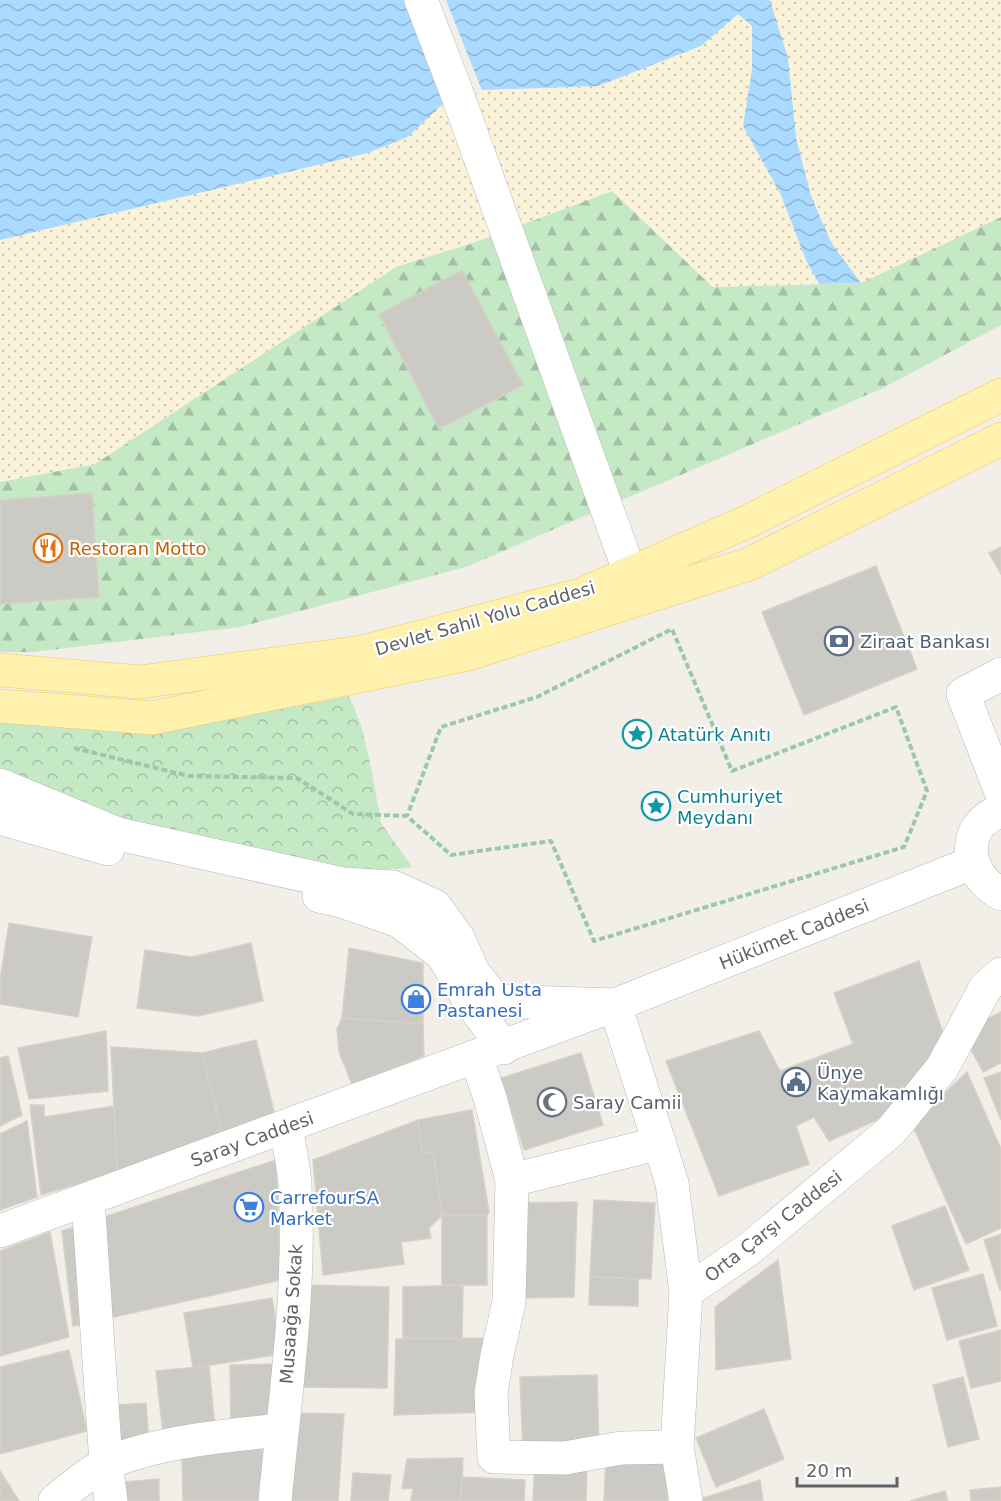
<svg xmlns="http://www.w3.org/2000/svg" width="1001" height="1501" viewBox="0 0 1001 1501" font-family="'DejaVu Sans',sans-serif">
<defs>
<pattern id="forest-firs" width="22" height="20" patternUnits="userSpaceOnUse" patternTransform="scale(1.5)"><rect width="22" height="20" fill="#c5e8c5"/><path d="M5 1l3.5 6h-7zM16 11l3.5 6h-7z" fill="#a3c0a4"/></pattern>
<pattern id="sand-dots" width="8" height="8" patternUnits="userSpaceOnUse" patternTransform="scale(1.5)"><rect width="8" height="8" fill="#fbf3d9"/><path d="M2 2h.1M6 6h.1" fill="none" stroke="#cec8b4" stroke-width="1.8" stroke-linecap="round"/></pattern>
<pattern id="park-crowns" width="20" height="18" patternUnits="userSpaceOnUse" patternTransform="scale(1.5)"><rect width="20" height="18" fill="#c5e8c5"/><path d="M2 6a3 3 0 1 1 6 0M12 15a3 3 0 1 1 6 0" fill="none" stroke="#a3c0a4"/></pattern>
<pattern id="water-waves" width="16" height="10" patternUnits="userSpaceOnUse" patternTransform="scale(1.5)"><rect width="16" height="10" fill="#aadaff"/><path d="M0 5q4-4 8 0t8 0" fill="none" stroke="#8eb4d2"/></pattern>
</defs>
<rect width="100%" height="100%" fill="#f1efe8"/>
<!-- forest -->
<polygon fill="url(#forest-firs)" points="612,191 713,287 861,283 1001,217 1001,325 881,389 466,567 240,627 34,652 0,652 0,482 95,464 396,267 473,243"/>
<!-- sand -->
<polygon fill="url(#sand-dots)" points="762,0 1001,0 1001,217 861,283 713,287 612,191 510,229 396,267 94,464 0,482 0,240 368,153 456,91"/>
<!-- park -->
<polygon fill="url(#park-crowns)" points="349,696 361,725 371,767 381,823 412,867 360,872 238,847 106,814 0,774 0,720 154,733"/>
<!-- water -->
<polygon fill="url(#water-waves)" points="0,0 770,0 788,58 796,138 811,196 832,244 861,283 819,284 806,260 781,195 743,126 752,69 752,26 738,14 701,46 598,86 456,91 408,137 368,153 0,240"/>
<!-- pier -->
<polygon fill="#f1efe8" points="403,0 446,0 483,93 457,94 444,106"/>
<!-- building -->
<g fill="#cccac5" stroke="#d6d1c6" stroke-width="1.5">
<polygon points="462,270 523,385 439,429 379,314"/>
<polygon points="92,493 99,597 0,604 0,500"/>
<polygon points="1001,547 1001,574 989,553"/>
<polygon points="876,566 917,669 804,715 762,612"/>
<polygon points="9,923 92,937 78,1017 0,1004 0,980"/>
<polygon points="251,943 263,1001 198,1016 137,1008 145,950 192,957"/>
<polygon points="349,948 423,963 423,1024 342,1018"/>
<polygon points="919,961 948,1048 938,1073 896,1091 900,1110 829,1141 814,1117 796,1126 809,1164 719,1196 666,1061 759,1031 780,1071 853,1044 834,993"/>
<polygon points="1001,1012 1001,1063 983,1072 962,1032"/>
<polygon points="342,1018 423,1024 424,1056 352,1084 339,1052 337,1029"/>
<polygon points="106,1031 108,1091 29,1099 18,1048"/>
<polygon points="256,1040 276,1119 222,1132 202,1053"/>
<polygon points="111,1047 202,1053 222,1132 117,1172"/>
<polygon points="581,1053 603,1125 524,1150 501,1078"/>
<polygon points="8,1056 22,1115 0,1126 0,1058"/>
<polygon points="967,1072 1001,1149 1001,1228 966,1244 912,1124"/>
<polygon points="1001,1072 1001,1120 984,1078"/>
<polygon points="30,1105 44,1105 44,1117 114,1106 117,1172 41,1195"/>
<polygon points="472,1110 489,1212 487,1215 442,1215 433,1152 422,1153 418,1120"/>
<polygon points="418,1120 422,1153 433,1152 442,1215 429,1228 431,1238 401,1242 404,1264 323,1275 313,1160"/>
<polygon points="27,1121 37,1197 0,1210 0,1134"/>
<polygon points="276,1160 281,1280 73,1326 62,1231"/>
<polygon points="594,1200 655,1203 651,1279 590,1277"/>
<polygon points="577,1202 574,1297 517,1298 521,1203"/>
<polygon points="945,1206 969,1270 914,1290 892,1226"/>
<rect x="442" y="1215" width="45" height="70"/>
<polygon points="50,1232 69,1337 0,1356 0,1251"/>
<polygon points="1001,1234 1001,1290 1000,1290 984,1240"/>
<polygon points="778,1260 791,1359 716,1370 715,1307"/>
<polygon points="983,1274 997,1326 947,1340 932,1288"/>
<polygon points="590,1277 638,1279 638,1306 589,1305"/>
<polygon points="301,1285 389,1287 387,1388 299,1387"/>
<polygon points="463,1285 462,1339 403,1338 403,1287"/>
<polygon points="272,1298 281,1354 193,1368 184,1313"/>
<polygon points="1001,1330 1001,1381 971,1388 959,1341"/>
<polygon points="491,1338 488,1412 394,1415 396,1339"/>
<polygon points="69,1350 87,1431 0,1454 0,1367"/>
<polygon points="276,1364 277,1427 231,1428 230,1365"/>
<polygon points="209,1366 215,1428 163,1433 156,1371"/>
<polygon points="597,1375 599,1449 523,1451 520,1377"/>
<polygon points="963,1377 979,1439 948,1447 933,1385"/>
<polygon points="146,1403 149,1443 98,1448 94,1407"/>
<polygon points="764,1409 784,1459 716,1487 696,1438"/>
<polygon points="287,1413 344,1414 338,1501 284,1501"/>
<polygon points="263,1450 263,1501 183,1501 182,1451"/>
<polygon points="668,1452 667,1501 604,1501 606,1454"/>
<polygon points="463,1458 461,1501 411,1501 413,1488 402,1489 407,1459"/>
<polygon points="535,1463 587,1465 586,1501 533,1501"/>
<polygon points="0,1471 19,1501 0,1501"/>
<polygon points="353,1473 391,1475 388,1501 351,1501"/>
<polygon points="462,1477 525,1480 524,1501 461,1501"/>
<polygon points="159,1479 159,1501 103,1501 102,1484"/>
<polygon points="760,1480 763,1501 698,1501 697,1500"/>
<polygon points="1001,1487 1001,1501 971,1501 970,1490"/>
<polygon points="945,1491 948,1501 910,1501"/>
</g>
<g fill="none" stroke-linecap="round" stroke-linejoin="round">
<!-- minor casing -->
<g stroke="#b5b8bc" stroke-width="34">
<g id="minor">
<polyline points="421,0 456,91 630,573"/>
<polyline points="1001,674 963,694 1001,792"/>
<polyline points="0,785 118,834 343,884 393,887 435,906 458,938 473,972 496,1001 615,1005 972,863"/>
<path d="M 1001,811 C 959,825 964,875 1001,894"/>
<polyline points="0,818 108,849"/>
<polyline points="319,896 338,900 399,921 443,955 467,997 504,1048"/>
<polyline points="476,1057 490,1098 512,1180 660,1143"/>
<polyline points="512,1180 509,1302 497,1355 491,1393 494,1457 565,1458 621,1448 677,1447"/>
<polyline points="88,1200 106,1463 111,1501"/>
<polyline points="0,1231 615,1005 672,1183 686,1292 749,1249 891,1131 942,1068 986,987 1001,974"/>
<path d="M 55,1501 C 67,1490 93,1470 108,1463 C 156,1442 229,1435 282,1430"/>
<path d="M 275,1501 C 285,1397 301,1291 295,1185 C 294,1166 289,1146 286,1127"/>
<polyline points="686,1501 677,1447 686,1292"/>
</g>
</g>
<!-- major casing -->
<g stroke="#f2c960" stroke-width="34">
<g id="major">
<polyline points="0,670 140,682 363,652 580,595 749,521 1001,395"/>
<polyline points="0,706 152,718 468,654 749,564 1001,439"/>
</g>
</g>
<!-- path -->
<polyline stroke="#9cc7a9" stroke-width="4" stroke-dasharray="6 3" stroke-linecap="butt" points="74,748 189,776 297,778 353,814 407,816 451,855 551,841 594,941 904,847 927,791 896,707 732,771 672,629 537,697 441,727 407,816"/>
<!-- minor -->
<use href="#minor" stroke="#fff" stroke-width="33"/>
<!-- major -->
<use href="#major" stroke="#fff2af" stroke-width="33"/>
</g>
<!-- icons -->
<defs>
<g id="restaurant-ring" transform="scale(1.5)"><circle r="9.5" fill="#fff" stroke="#e8710a" stroke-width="1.5"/><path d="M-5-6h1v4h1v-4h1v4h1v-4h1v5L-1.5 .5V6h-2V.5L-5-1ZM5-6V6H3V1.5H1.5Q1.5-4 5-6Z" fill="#e8710a"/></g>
<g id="bank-ring" transform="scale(1.5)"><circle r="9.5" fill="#fff" stroke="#5c6f8a" stroke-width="1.5"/><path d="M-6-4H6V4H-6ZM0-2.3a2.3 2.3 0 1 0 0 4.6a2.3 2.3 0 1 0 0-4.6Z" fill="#5c6f8a"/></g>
<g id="sight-ring" transform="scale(1.5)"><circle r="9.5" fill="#fff" stroke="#0f9aa8" stroke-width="1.5"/><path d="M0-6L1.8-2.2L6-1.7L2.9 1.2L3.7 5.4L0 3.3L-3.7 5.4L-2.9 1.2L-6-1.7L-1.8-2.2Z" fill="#0f9aa8"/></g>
<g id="shop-ring" transform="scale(1.5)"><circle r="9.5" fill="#fff" stroke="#3f7fe0" stroke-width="1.5"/><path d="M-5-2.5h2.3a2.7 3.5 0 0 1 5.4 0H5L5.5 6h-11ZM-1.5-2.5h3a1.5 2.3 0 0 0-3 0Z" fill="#3f7fe0"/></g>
<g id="civic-ring" transform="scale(1.5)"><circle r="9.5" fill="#fff" stroke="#5c6f8a" stroke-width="1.5"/><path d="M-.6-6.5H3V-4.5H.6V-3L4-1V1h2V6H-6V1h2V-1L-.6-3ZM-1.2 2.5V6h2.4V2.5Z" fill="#5c6f8a"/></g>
<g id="mosque-ring" transform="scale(1.5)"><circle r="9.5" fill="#fff" stroke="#6b7280" stroke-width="1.5"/><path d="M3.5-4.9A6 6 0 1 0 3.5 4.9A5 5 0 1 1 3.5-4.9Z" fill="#6b7280"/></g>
<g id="supermarket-ring" transform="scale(1.5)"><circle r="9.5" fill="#fff" stroke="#3f7fe0" stroke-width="1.5"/><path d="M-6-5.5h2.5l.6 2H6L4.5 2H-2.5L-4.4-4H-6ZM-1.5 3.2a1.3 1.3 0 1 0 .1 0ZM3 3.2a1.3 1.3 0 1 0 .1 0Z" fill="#3f7fe0"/></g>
</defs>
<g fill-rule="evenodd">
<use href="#restaurant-ring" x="48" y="548"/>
<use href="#bank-ring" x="839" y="641"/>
<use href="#sight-ring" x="637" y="734"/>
<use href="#sight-ring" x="656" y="806"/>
<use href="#shop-ring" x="416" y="999"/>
<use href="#civic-ring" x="796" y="1082"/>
<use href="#mosque-ring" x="552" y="1102"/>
<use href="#supermarket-ring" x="249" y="1207"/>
</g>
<g text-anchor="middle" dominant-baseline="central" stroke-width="4.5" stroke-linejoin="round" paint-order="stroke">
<!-- food labels -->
<g font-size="18" fill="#c56008" stroke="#fff" text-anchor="start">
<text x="69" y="548">Restoran Motto</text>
</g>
<!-- street labels -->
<g font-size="18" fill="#5f6368" stroke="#fff">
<text transform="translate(485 618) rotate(-16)">Devlet Sahil Yolu Caddesi</text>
<text transform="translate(794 934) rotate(-22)">Hükümet Caddesi</text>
<text transform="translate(252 1139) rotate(-20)">Saray Caddesi</text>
<text transform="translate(773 1226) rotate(-38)">Orta Çarşı Caddesi</text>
<text transform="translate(291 1314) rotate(-86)">Musaağa Sokak</text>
</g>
<!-- service labels -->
<g font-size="18" fill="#4e5e75" stroke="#fff" text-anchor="start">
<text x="860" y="641">Ziraat Bankası</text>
<text x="817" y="1072">Ünye<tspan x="817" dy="21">Kaymakamlığı</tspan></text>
</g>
<!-- culture labels -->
<g font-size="18" fill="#0d838f" stroke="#fff" text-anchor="start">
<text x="658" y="734">Atatürk Anıtı</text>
<text x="677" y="796">Cumhuriyet<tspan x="677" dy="21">Meydanı</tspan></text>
</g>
<!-- shop labels -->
<g font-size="18" fill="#366cbe" stroke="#fff" text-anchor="start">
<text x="437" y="989">Emrah Usta<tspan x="437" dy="21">Pastanesi</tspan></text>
<text x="270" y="1197">CarrefourSA<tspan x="270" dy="21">Market</tspan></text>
</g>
<!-- worship labels -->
<g font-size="18" fill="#5b616d" stroke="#fff" text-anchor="start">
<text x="573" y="1102">Saray Camii</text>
</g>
</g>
<!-- scale -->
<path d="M797 1477v9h100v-9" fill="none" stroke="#5f6368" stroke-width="3"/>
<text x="806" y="1477" font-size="18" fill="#5f6368" stroke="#ffffff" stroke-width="4.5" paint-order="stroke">20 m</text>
</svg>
